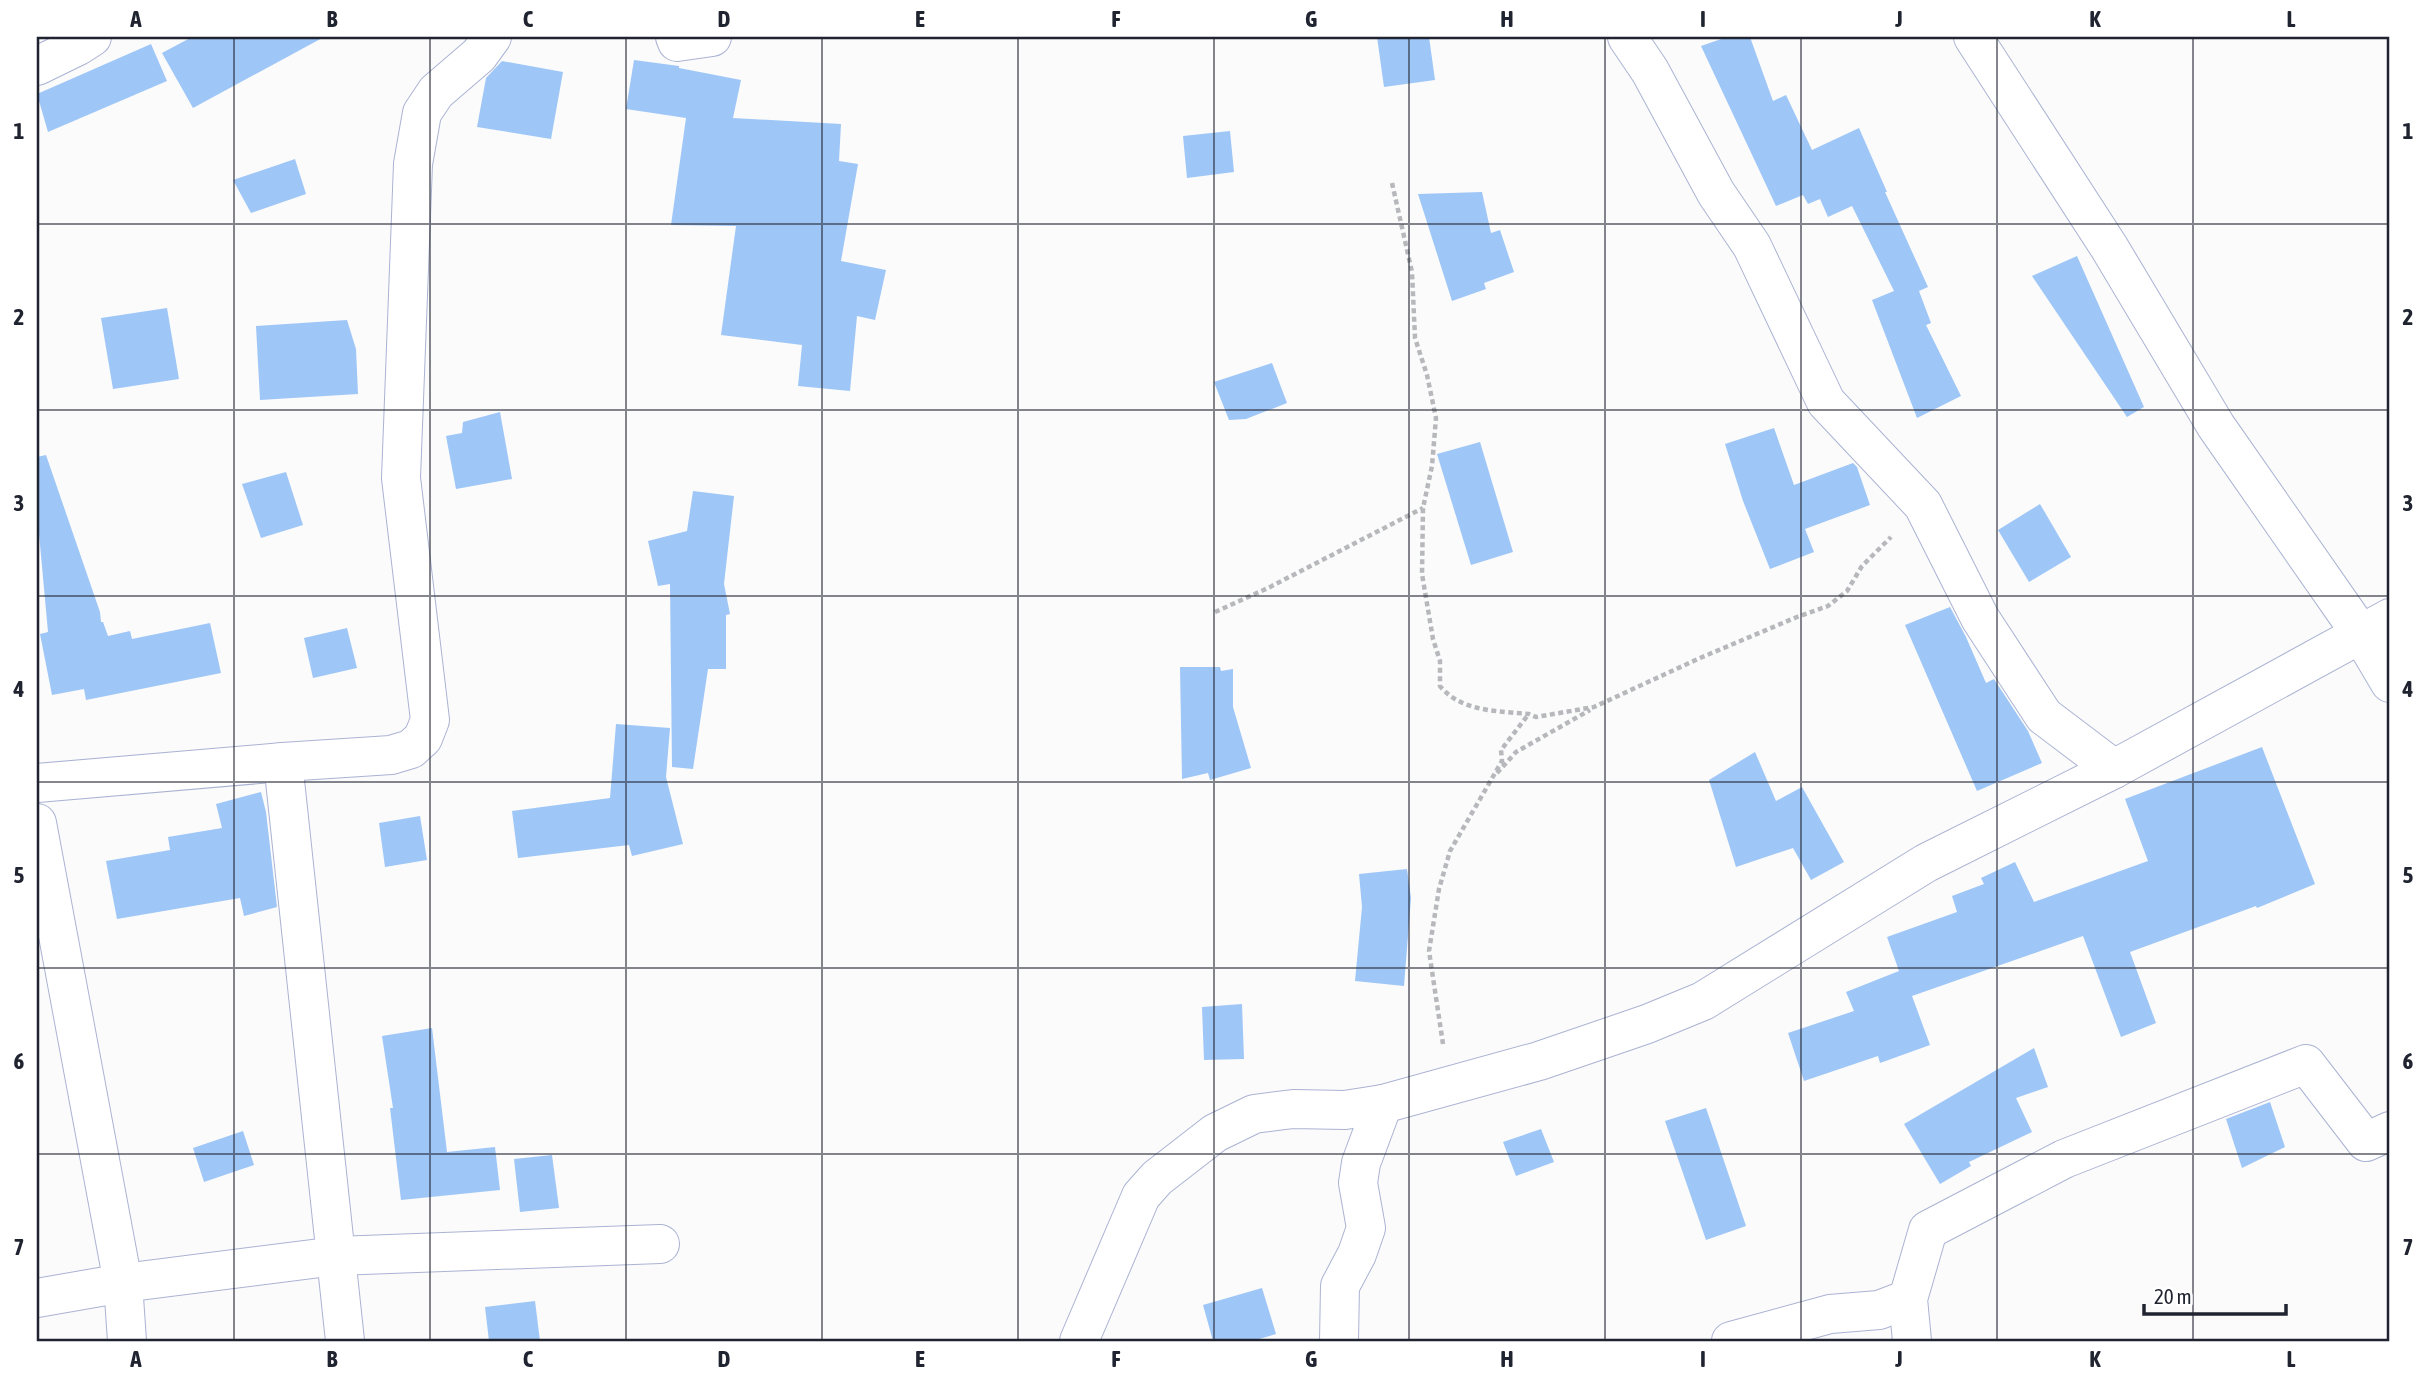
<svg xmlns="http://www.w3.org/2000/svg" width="2427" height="1378" viewBox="0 0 2427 1378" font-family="'Asap Condensed',sans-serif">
<rect width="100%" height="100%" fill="#fbfbfb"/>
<!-- building -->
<g fill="#9ec6f7">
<polygon points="192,37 324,37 193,108 162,53"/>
<polygon points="1377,37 1429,37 1435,80 1384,87"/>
<polygon points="1727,37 1750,37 1773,101 1786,95 1812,150 1859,128 1887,192 1885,192 1928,287 1919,291 1931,323 1926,325 1961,396 1917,418 1872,300 1894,291 1852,206 1828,217 1820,199 1808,204 1803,195 1776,206 1701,46"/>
<polygon points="151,44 167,81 48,132 37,94"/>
<polygon points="634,60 679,66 679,68 741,80 733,118 841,124 839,161 858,164 841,261 886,270 875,320 857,316 850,391 798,386 802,345 721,335 736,226 671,225 686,118 626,109"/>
<polygon points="502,61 563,72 551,139 477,127 486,78"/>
<polygon points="1230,131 1234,172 1187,178 1183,136"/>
<polygon points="295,159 306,194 251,213 233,180"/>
<polygon points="1482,192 1491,233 1500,230 1514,272 1484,283 1486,289 1452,301 1418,194"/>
<polygon points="2077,256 2144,407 2127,417 2032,276"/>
<polygon points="167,308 179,379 113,389 101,318"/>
<polygon points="347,320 356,349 358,394 260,400 256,326"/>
<polygon points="1272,363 1287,403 1246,419 1229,420 1214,382"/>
<polygon points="500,412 512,479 456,489 446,436 462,433 463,422"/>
<polygon points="1774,428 1794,485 1853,463 1857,467 1870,505 1805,529 1814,552 1770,569 1743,501 1725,444"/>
<polygon points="1480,442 1513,552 1471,565 1437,454"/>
<polygon points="46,455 100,612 101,622 103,622 108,636 130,631 132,639 210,623 221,673 86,700 84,689 52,695 40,634 48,632 37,512 37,457"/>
<polygon points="286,472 303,525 261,538 242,484"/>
<polygon points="693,491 734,496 724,584 730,614 726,615 726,669 708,669 693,769 672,767 670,584 658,586 648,541 687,531"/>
<polygon points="2040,504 2071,557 2029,582 1998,530"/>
<polygon points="1950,607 1966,637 1986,683 1994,679 2028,731 2042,763 1977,791 1905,625"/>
<polygon points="347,628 357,668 313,678 304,638"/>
<polygon points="1180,667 1220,667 1221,671 1233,669 1233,707 1251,768 1210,780 1208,773 1182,779"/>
<polygon points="616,724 670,728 666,777 683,844 632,856 629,845 518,858 512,811 610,798"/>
<polygon points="2262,747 2315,884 2257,908 2256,906 2130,952 2156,1023 2121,1037 2083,936 1912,996 1930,1045 1880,1063 1878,1056 1804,1081 1788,1033 1854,1011 1846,992 1899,971 1887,937 1957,912 1952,896 1984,884 1981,878 2015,862 2034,902 2148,861 2125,799"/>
<polygon points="1755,752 1776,801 1802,787 1844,862 1811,880 1793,848 1736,867 1709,780"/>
<polygon points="261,792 266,812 277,907 244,916 240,898 117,919 106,861 170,850 168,837 222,828 216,804"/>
<polygon points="420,816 427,860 385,867 379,823"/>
<polygon points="1407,869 1411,898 1404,986 1355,981 1362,907 1359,874"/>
<polygon points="1242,1004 1244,1059 1204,1060 1202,1007"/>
<polygon points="432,1028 447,1152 495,1147 500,1190 401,1200 390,1108 393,1108 382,1036"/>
<polygon points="2034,1048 2048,1087 2016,1098 2032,1132 1969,1162 1971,1166 1940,1184 1904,1124"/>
<polygon points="2270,1102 2285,1147 2242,1168 2226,1119"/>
<polygon points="1706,1108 1746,1226 1706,1240 1665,1121"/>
<polygon points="1541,1129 1554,1162 1516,1176 1503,1142"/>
<polygon points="243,1131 254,1165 204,1182 193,1148"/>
<polygon points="552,1155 559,1208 520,1212 514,1159"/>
<polygon points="1262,1288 1276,1334 1252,1341 1213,1341 1203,1305"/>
<polygon points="535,1301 540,1341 489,1341 485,1307"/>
</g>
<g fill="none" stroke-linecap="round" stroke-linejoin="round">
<!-- minor casing -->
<g stroke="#abb3d3" stroke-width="40">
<g id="minor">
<polyline points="675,37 677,42 712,37"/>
<polyline points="1627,37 1650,71 1716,193 1752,246 1826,402 1923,505 1980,618 2044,716 2114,769"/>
<polyline points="1973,37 2109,247 2216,426 2361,634 2390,683"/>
<polyline points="37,66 78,46 92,37"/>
<polyline points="283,762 345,1341"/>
<polyline points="37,783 283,762 391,755 411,749 423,738 430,720 401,478 413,164 422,113 436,92 479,55 492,37"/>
<polyline points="37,823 123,1283 127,1341"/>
<polyline points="37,1298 123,1283 336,1256 660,1244"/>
<polyline points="1079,1341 1141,1196 1157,1178 1215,1133 1254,1114 1293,1109 1345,1110 1383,1104 1539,1061 1647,1024 1703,1001 1926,863 2114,769 2390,618"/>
<polyline points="1339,1341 1340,1286 1357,1254 1366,1228 1358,1183 1361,1163 1383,1104"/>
<polyline points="1731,1341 1830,1314 1879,1310 1908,1299"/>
<polyline points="1912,1341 1908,1299 1928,1230 2064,1159 2306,1064 2366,1142 2390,1131"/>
</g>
</g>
<!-- path -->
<g stroke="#b7b8bc" stroke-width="4.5" stroke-dasharray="5 3.5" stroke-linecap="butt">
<path d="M 1392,183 L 1412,272 L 1415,338 L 1427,375 L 1436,418 L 1432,466 L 1423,508 L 1422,574 L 1433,639 L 1440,661 L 1440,686 C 1461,712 1498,711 1529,714 L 1536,717 L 1594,707 L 1700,658 L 1797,617 L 1828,606 L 1847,591 L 1862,566 L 1891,537"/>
<polyline points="1215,612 1268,588 1423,508"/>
<polyline points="1497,773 1516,752 1590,710"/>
<polyline points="1443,1044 1429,951 1439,889 1450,851 1502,761 1501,750 1528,715"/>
</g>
<!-- minor -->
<use href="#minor" stroke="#fff" stroke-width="38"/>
</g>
<!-- grid -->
<path fill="none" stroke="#202330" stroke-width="2" stroke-opacity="0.55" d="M 234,37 L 234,1341M 430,37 L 430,1341M 626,37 L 626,1341M 822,37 L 822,1341M 1018,37 L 1018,1341M 1214,37 L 1214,1341M 1409,37 L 1409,1341M 1605,37 L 1605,1341M 1801,37 L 1801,1341M 1997,37 L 1997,1341M 2193,37 L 2193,1341M 37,224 L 2390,224M 37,410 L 2390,410M 37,596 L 2390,596M 37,782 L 2390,782M 37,968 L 2390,968M 37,1154 L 2390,1154"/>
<!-- border -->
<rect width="2427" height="1378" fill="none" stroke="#ffffff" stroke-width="77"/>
<!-- scale -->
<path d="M2144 1304v10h142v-10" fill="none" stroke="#202330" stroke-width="3.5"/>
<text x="2154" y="1304" font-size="21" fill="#202330" stroke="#ffffff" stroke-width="5" paint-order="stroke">20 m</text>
<rect x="38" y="38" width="2350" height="1302" fill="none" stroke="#202330" stroke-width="2.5"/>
<g font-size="23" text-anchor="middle" font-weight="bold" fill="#202330">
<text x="136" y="27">A</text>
<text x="332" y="27">B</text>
<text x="528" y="27">C</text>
<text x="724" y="27">D</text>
<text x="920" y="27">E</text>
<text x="1116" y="27">F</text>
<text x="1311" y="27">G</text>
<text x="1507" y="27">H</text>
<text x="1703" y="27">I</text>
<text x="1899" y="27">J</text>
<text x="2095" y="27">K</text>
<text x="2291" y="27">L</text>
<text x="19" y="139">1</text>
<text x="2408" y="139">1</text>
<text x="19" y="325">2</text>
<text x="2408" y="325">2</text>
<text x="19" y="511">3</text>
<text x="2408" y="511">3</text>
<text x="19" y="697">4</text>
<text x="2408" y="697">4</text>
<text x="19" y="883">5</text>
<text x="2408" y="883">5</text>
<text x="19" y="1069">6</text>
<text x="2408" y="1069">6</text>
<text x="19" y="1255">7</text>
<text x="2408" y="1255">7</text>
<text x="136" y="1367">A</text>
<text x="332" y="1367">B</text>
<text x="528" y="1367">C</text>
<text x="724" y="1367">D</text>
<text x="920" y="1367">E</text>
<text x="1116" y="1367">F</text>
<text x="1311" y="1367">G</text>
<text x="1507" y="1367">H</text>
<text x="1703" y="1367">I</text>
<text x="1899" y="1367">J</text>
<text x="2095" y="1367">K</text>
<text x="2291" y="1367">L</text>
</g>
</svg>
